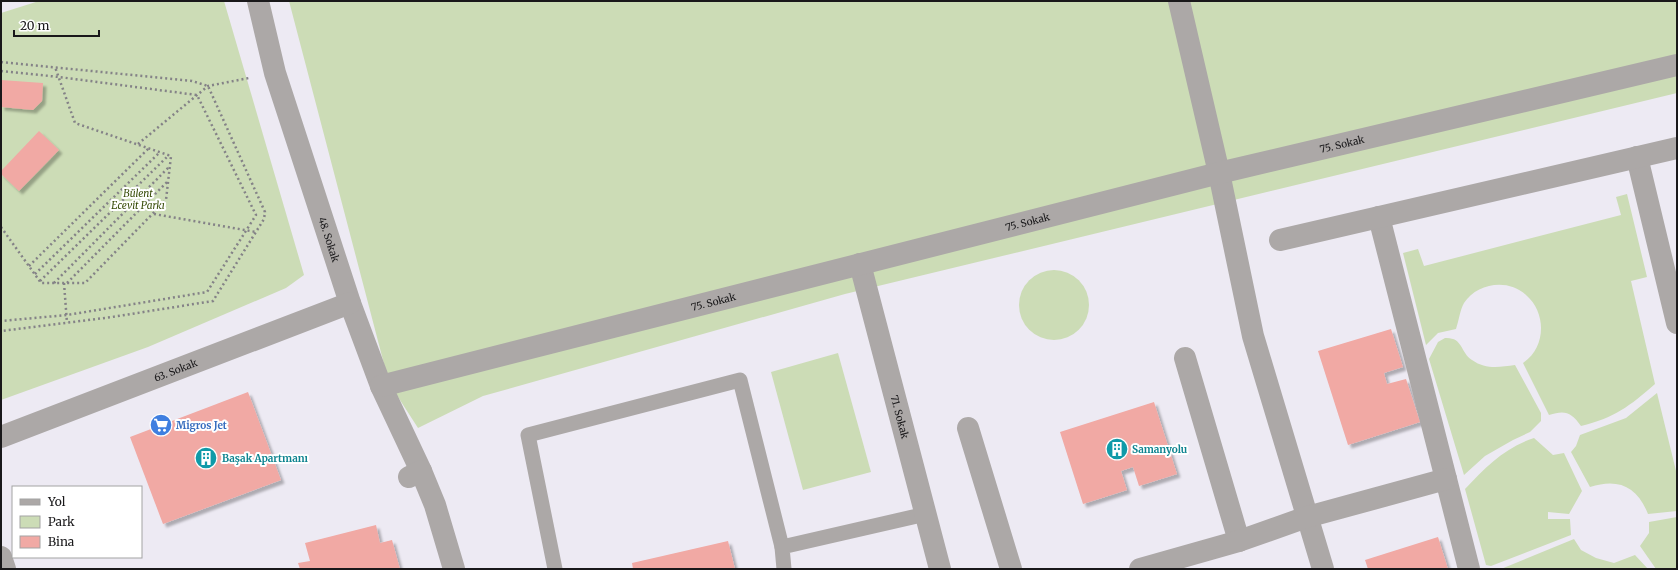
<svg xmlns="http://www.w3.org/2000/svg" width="1678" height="570" viewBox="0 0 1678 570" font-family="Merriweather,serif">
<defs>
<filter id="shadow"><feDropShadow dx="3.5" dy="3.5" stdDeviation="1" flood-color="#0004"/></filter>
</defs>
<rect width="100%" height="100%" fill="#edeaf3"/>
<!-- green -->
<g fill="#ccdcb6">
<polygon points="39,1 224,1 304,275 286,288 148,347 1,400 1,13"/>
<polygon points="289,1 1677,1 1677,93 845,294 483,396 418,428 389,383"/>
<path d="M 1627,194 L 1647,277 L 1631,281 L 1655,384 C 1630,406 1614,418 1581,426 C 1571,412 1565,410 1549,415 L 1523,363 C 1546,348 1547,313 1526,295 C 1508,278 1477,283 1464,303 C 1460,310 1459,320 1456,329 L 1438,333 L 1426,345 L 1403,253 L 1418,249 L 1424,266 L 1621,215 L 1616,197 Z"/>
<circle cx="1054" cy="305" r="35"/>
<path d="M 1445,338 C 1463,337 1460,352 1472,360 C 1486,370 1500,367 1515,365 L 1541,413 L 1541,421 L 1530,432 L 1513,440 L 1485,456 L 1464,475 L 1429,359 L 1438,342 Z"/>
<polygon points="838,353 871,472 803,490 771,372"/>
<path d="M 1657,393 L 1677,475 L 1677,511 L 1648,514 C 1637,486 1618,478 1590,487 L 1571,452 L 1576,446 L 1580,435 L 1626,418 Z"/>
<path d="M 1534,438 L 1553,455 L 1564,453 L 1582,491 L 1569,514 L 1548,512 L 1548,519 L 1570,519 L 1571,535 L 1491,566 L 1486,565 L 1465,489 C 1486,467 1504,448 1534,438 Z"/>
<polygon points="1677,517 1677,569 1656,569 1640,546 1649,533 1649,522"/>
<polygon points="1574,539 1581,550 1596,558 1614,563 1635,555 1648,569 1501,569"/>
</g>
<!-- building -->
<g fill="#f1a9a4" filter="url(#shadow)">
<polygon points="1,80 43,83 42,101 33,110 1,107"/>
<polygon points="39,131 59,150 19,191 1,174 1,171"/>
<polygon points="1391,329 1403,367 1384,373 1387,384 1406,379 1420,422 1348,445 1318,351"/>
<polygon points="248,392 281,480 163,524 130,437"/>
<polygon points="1154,402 1177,474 1139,486 1133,467 1121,471 1127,490 1083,504 1060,432"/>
<polygon points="376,525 380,543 392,540 400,569 300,569 298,563 310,561 305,543"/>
<polygon points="1438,537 1448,569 1368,569 1365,560"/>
<polygon points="728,541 735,569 633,569 632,563"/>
</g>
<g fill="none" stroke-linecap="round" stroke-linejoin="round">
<!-- path -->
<g stroke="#848287" stroke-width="2.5" stroke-dasharray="2 3" stroke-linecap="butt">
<polyline points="1,62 192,81 208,86 265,212 264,219 213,301 112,317 1,331"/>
<polyline points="1,71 59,77 197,95 256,215 207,292 67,315 1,321"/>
<polyline points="138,144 208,86 249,78"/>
<polyline points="154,214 256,232"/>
<polyline points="1,227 41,283 85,283 166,200 171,156 75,123 55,67"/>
<polyline points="29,266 149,148"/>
<polyline points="35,274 160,152"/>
<polyline points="40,281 169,155"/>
<polyline points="54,283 169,167"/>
<polyline points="64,283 67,323"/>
<polyline points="67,283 168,181"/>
</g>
<!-- service -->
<g stroke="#aca8a7" stroke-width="15">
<polyline points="555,569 528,435 740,380 782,547"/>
<polyline points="784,569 782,547 926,514"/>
</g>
<!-- minor -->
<g stroke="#aca8a7" stroke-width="22">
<path id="s1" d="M 258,1 L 275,73 L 350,303 L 381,386 L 421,471"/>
<polyline points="1179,1 1219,173 1253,336 1323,569"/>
<polyline points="1637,157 1677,323"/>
<polyline points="1379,217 1469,569"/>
<polyline points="1280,240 1677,148"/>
<path id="s2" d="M 860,264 L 940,569"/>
<polyline points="1185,358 1239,541"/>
<path id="s3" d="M 381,386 L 1219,173 L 1677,65"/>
<polyline points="968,428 1011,569"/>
<path id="s4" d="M 1,437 L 350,303"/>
<polyline points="409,477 421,471 435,505 454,569"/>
<polyline points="1,557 5,569"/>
<polyline points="1140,569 1239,541 1307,517 1446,479"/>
</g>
</g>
<!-- icons -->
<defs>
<g id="supermarket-disc" transform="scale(1.15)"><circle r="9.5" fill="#3f7fe0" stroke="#fff"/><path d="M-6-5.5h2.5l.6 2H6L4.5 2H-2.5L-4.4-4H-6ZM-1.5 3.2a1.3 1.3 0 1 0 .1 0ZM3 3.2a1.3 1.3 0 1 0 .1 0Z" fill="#fff"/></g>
<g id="building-disc" transform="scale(1.15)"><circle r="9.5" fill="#0f9aa8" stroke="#fff"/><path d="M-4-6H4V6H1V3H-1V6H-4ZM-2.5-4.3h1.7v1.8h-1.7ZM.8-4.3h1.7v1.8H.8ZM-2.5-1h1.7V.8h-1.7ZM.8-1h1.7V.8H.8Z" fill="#fff"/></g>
</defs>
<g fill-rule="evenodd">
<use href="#supermarket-disc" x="161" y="425"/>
<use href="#building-disc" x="1117" y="449"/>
<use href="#building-disc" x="206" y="458"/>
</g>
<g text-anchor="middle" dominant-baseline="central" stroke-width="4" stroke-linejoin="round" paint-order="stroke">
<!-- street labels -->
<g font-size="10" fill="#19181a" stroke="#fff">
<text stroke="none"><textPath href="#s3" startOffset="991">75. Sokak</textPath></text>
<text stroke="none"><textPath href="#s3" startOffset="667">75. Sokak</textPath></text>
<text stroke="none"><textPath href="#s1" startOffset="249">48. Sokak</textPath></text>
<text stroke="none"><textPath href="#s3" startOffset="343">75. Sokak</textPath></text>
<text stroke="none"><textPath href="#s4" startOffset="187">63. Sokak</textPath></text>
<text stroke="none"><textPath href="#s2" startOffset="158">71. Sokak</textPath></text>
</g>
<!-- park labels -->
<g font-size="10" font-style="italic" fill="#374c07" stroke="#fff">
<text x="138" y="193">Bülent<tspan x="138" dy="12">Ecevit Parkı</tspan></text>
</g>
<!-- shop labels -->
<g font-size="10" font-weight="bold" fill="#366cbe" stroke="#fff" text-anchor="start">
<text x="176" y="425">Migros Jet</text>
</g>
<!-- culture labels -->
<g font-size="10" font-weight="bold" fill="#0d838f" stroke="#fff" text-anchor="start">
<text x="1132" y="449">Samanyolu</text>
<text x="222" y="458">Başak Apartmanı</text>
</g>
</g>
<!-- border -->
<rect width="1678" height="570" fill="none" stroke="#19181a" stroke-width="4"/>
<!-- legend -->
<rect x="12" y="486" width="130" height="72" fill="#ffffff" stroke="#a3a3a3"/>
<rect x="20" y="499" width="20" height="6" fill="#aca8a7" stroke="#a3a3a3"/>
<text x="48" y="506" font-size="12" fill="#19181a">Yol</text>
<rect x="20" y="516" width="20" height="12" fill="#ccdcb6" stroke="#a3a3a3"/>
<text x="48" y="526" font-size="12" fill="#19181a">Park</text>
<rect x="20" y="536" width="20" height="12" fill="#f1a9a4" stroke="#a3a3a3"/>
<text x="48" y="546" font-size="12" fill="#19181a">Bina</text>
<!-- scale -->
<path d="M14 30v6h85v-6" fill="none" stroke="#19181a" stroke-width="2"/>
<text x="20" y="30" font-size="12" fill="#19181a" stroke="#ffffff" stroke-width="3" paint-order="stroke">20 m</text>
</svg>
